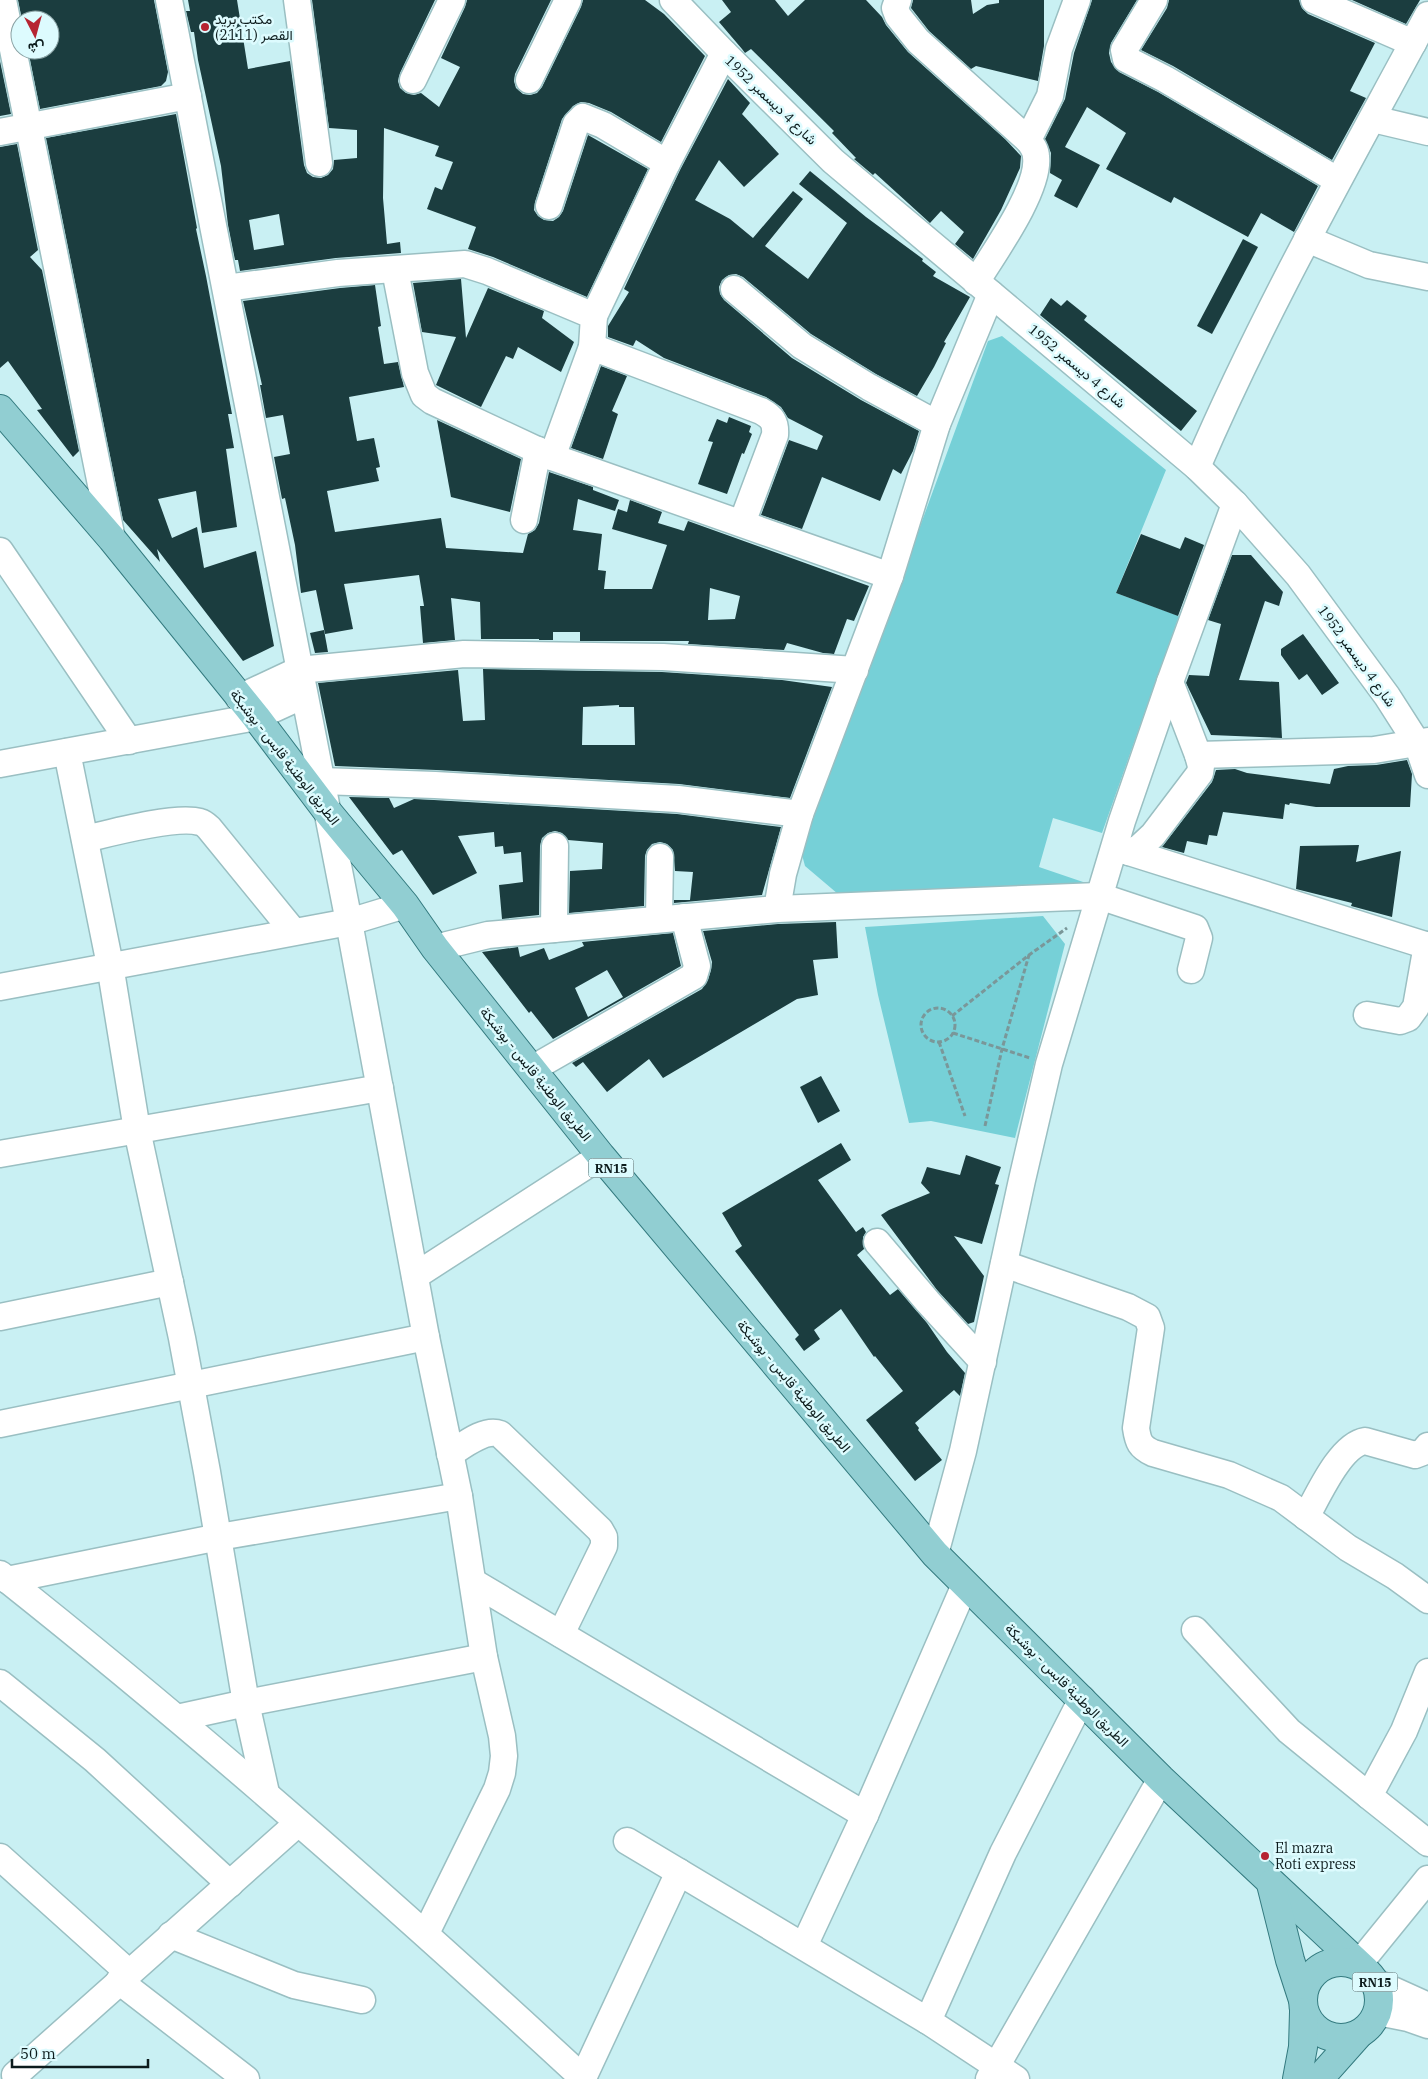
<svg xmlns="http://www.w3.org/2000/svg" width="1428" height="2079" viewBox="0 0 1428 2079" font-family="'IBM Plex Serif',Vazirmatn,serif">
<rect width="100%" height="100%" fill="#c9f0f3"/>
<!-- green -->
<g fill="#76d0d7">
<polygon points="1002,336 1166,470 1116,593 1179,616 1102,833 1053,818 1039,867 1086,883 1084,889 851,905 805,866 801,851 988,341"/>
<polygon points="1043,916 1065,944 1015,1138 931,1121 909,1123 878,995 865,927"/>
</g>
<!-- building -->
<g fill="#1b3d3f" fill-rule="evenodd">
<polygon points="18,0 154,0 168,72 166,81 161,86 40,109 28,50 50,50 50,20 22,20"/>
<path d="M 188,0 L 237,0 L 248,69 L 290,61 L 304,165 L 307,173 L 313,177 L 321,178 L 328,175 L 333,169 L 334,160 L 357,158 L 357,130 L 329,128 L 312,0 L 435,0 L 400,73 L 398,81 L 400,88 L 406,93 L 414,95 L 421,93 L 439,107 L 460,67 L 441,58 L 465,7 L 467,0 L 551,0 L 515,74 L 514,81 L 516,88 L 523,94 L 530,95 L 537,93 L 542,87 L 581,7 L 583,0 L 645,0 L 664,14 L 705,56 L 661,142 L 611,112 L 589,103 L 581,102 L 573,106 L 562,119 L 535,202 L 534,210 L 538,216 L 544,220 L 553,221 L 559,217 L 563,211 L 588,135 L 648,169 L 587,297 L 493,257 L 468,249 L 476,227 L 427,209 L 435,187 L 442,190 L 453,162 L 435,156 L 439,146 L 384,128 L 383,198 L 387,244 L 400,242 L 401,253 L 336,258 L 240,271 L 238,260 L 235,260 L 228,225 L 221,166 L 198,60 L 194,32 L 191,32 L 186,11 L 190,11 ZM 279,214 L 284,245 L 254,250 L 249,220 Z"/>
<polygon points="722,0 775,0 788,16 805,0 866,0 882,17 886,25 908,52 1005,139 1021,156 1020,168 1001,210 973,259 955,244 964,232 941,211 930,223 875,173 873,175 854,159 856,158 832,133 834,131 751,49 745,53 742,49 719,22 731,12"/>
<polygon points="913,0 971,0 973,14 987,5 999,3 999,0 1044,0 1044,46 1038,81 976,66 971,69 929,31 911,8"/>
<polygon points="1092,0 1137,0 1111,43 1109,53 1111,62 1119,72 1158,92 1318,186 1294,232 1261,213 1248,237 1174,197 1171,203 1106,169 1126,133 1087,107 1065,147 1100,165 1077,208 1054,196 1062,180 1050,173 1051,153 1045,139 1065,99 1074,53"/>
<polygon points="1169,0 1299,0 1302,8 1308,14 1375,43 1350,91 1366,98 1332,160 1173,66 1141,50 1167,8"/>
<polygon points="1352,0 1420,0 1406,24"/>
<polygon points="0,61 11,114 0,116"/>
<polygon points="728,79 750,103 742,114 779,154 744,187 719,160 695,200 730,219 753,238 793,191 803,199 765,246 808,279 847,223 799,184 810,171 866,217 923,259 922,261 936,272 933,276 970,297 944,342 946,343 934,367 917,396 876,374 811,334 743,277 736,274 729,275 722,280 719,287 720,294 724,300 792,358 861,400 919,431 913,451 901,474 893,469 880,501 822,477 802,529 761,515 789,440 817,450 823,436 788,418 781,407 766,397 664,358 636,340 633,346 608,337 608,326 629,292 624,289 680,170"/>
<polygon points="176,114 197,228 196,229 206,276 232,414 228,414 234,448 226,449 237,527 202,533 196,491 158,499 172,538 197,527 204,568 256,551 274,646 243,661 157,549 160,562 123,520 46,138"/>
<polygon points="17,144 38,250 30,257 42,270 79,451 73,457 37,410 42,409 8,361 0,368 0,147"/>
<polygon points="1243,239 1258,247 1212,334 1197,326"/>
<polygon points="461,279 466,338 488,288 544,311 542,318 574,342 561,372 518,347 513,359 506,356 481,407 436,385 456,337 422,332 413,283"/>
<path d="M 375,285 L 381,326 L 378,327 L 384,364 L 398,362 L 404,387 L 349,397 L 357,441 L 374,438 L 380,467 L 376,468 L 379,481 L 327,491 L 335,532 L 441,518 L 446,548 L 523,553 L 528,534 L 535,530 L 539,523 L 549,472 L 593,487 L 593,490 L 619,500 L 615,511 L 578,499 L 573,530 L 602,534 L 598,570 L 606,571 L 604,589 L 652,589 L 667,545 L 612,529 L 618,509 L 627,512 L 630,500 L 662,512 L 658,523 L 684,531 L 688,521 L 869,586 L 854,621 L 847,619 L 834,654 L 823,653 L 787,643 L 784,650 L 688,644 L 689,641 L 580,641 L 580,632 L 553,632 L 553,640 L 539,640 L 539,639 L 481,639 L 480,602 L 451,598 L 455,640 L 423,643 L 420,606 L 424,606 L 419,575 L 344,584 L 353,629 L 325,634 L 316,590 L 301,593 L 295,545 L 285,498 L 282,499 L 274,457 L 290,454 L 283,415 L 266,418 L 260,385 L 262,385 L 243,301 L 340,288 ZM 710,588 L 740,596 L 735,619 L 708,620 Z"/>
<polygon points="1051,298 1061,306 1067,300 1087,316 1084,320 1197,411 1181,431 1040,315"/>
<polygon points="601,366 627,376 612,411 618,414 603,459 571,448"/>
<polygon points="729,417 751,426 749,432 752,434 744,454 742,453 727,494 698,484 713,442 708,441 717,419 727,423"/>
<polygon points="437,420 521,459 510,512 451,497"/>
<polygon points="1141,534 1180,549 1185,537 1204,545 1178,616 1116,593"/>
<polygon points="1232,555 1251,555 1283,592 1279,606 1265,601 1239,680 1279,682 1282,738 1211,735 1186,683 1189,675 1209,676 1221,624 1208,620"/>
<polygon points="324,630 328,652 315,653 310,633"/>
<polygon points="1303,634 1339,683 1322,695 1307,674 1299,680 1281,655 1281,649"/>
<path d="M 483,669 L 662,672 L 782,680 L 832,687 L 790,798 L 679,784 L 436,770 L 335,766 L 318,683 L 458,670 L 463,721 L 485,720 ZM 619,705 L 619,707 L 634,707 L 635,745 L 582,745 L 583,707 Z"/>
<polygon points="1407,760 1412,774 1410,807 1316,807 1290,803 1289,805 1285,804 1283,819 1223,812 1217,836 1209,835 1207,845 1187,841 1184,853 1162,847 1212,782 1216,770 1235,769 1247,773 1330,784 1334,769 1348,766 1376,765"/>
<polygon points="349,797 389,798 394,808 414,799 434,800 677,814 781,827 762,895 674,903 674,900 690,900 693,872 675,871 673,850 667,844 660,842 652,844 647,850 645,856 644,906 569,913 570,871 602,869 603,843 568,840 562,833 555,831 548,833 542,838 540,846 539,915 502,919 499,885 523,882 521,852 504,854 503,846 495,847 494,832 458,836 477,873 433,895 402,850 393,855"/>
<polygon points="1359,845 1356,862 1401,851 1392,917 1351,906 1352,903 1296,889 1300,846"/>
<polygon points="836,922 838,958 813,960 818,995 797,999 663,1078 649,1059 607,1092 583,1062 576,1067 572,1063 702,989 708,980 711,970 712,962 703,931 778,924"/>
<path d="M 673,933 L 681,966 L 553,1039 L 531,1011 L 529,1013 L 482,952 L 518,947 L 520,957 L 544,948 L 549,960 L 584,946 L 582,942 ZM 607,970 L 623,997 L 588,1017 L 575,988 Z"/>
<polygon points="821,1076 840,1111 818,1123 800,1087"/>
<polygon points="841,1143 851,1160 818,1180 856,1232 863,1227 866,1232 863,1237 864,1249 857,1255 890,1295 898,1289 927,1323 947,1352 965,1373 960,1396 954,1390 915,1423 919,1428 918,1430 942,1460 915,1481 866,1420 903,1391 875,1356 874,1357 841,1309 814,1330 820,1339 804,1351 795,1339 799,1335 735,1251 742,1246 722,1213"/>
<polygon points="966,1155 1001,1167 995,1184 999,1185 982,1244 954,1236 984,1276 974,1322 968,1324 937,1290 881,1215 889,1210 930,1193 921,1183 927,1167 960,1175"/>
</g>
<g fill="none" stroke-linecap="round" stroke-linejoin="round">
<!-- minor casing -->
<g stroke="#9abfc2" stroke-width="29">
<g id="minor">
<polyline points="3,0 112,539"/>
<polyline points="169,0 349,922 426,1337 459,1496 484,1657 502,1736 504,1756 502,1773 497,1789 426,1933"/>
<polyline points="297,0 319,163"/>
<polyline points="673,0 724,53 833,161 1197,467 1235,504 1298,575 1387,696 1417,743 1428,775"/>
<path d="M 898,0 L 895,8 L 898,16 L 918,41 L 1028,140 C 1032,145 1036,150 1036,157 C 1040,189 994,253 976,282"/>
<polyline points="1154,0 1124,50 1126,59 1165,79 1337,180"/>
<polyline points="1314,0 1413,43"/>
<polyline points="413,80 452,0"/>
<polyline points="529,80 568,0"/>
<polyline points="1373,119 1428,132"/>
<polyline points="0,132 188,96"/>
<polyline points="1028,140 1050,96 1059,49 1077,0"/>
<polyline points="549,206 576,124 583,117 603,125 667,163"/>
<polyline points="1307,239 1369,265 1428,277"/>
<polyline points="395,270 415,373 424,395 432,401 552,457 890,576"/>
<polyline points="226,288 338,273 465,264 487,271 594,316 592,347 552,457"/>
<polyline points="734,289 802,346 869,387 937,424"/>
<polyline points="594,316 667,163 724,53"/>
<path d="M 592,347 L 761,411 C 772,417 776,422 775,435 L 742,523"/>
<path d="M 1197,467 C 1264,311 1348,164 1428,15"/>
<polyline points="524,520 538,450"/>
<polyline points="0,551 129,741"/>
<polyline points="239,698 299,670 464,654 663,657 855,670"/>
<polyline points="67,752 110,965 137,1130 182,1338 207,1472 246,1703 266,1793"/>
<polyline points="1198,755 1374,750 1428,741"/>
<polyline points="0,764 256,717 304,695"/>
<polyline points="321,781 435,785 678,799 800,814"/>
<path d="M 85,839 C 110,833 176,815 200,822 C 204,823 206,825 209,828 L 293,931"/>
<polyline points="1119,849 1129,852 1139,848 1153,835 1200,773 1201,766 1198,755 1170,682"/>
<polyline points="1129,852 1428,946"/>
<polyline points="777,909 783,874 800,814 890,576 937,424 991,294"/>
<polyline points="659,919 660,857"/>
<polyline points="554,929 555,846"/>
<polyline points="435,948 488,935 777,909 1099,896 1195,928 1199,938 1191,970"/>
<polyline points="0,987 349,922 405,905"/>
<polyline points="1367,1015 1400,1021 1408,1018 1416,1007 1427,945"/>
<polyline points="532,1069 694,976 697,966 684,917"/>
<polyline points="0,1154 380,1088"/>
<polyline points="877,1242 928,1302 983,1362"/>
<path d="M 1004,1264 L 1128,1307 L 1147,1317 L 1151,1328 L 1136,1428 C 1138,1442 1140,1447 1153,1453 L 1229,1475 L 1281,1498 L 1348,1548 L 1395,1576 L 1428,1600"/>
<polyline points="415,1276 601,1156"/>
<polyline points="0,1317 170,1282"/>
<polyline points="0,1424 426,1337"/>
<path d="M 450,1454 C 463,1446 484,1428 500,1434 L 600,1530 L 604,1537 L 604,1546 L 561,1634"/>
<path d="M 1306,1517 C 1318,1496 1340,1445 1365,1441 L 1415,1455 L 1423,1452 L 1428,1446"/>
<polyline points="935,1554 963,1451 1022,1180 1049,1064 1122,821 1170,682 1235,504"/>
<path d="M 0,1574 C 202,1734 395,1904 584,2079"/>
<polyline points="7,1580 219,1537 459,1496"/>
<polyline points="473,1582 865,1815"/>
<polyline points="1195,1630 1289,1731 1369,1796"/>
<polyline points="1428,1672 1404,1731 1369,1796 1428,1843"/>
<polyline points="0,1683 95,1760 230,1884"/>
<polyline points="177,1718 246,1703 484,1657"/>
<polyline points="627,1841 928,2021 1016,2079"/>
<polyline points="0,1857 128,1972"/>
<polyline points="171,1935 294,1985 362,2000"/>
<polyline points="804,1946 865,1815 965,1585"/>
<polyline points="1358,1965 1428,1879"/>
<polyline points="119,1981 246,2079"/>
<polyline points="1375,1982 1428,2006"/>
<polyline points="1378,2012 1408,2018 1428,2025"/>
<polyline points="928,2021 1003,1853 1082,1699"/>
<polyline points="15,2075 298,1823"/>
<polyline points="583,2078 679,1872"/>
<polyline points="989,2079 1161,1779"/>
</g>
</g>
<!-- major casing -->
<g stroke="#337a7f" stroke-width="30">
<g id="major">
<polyline points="0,409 112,539 256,717 327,811 405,905 435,948 601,1156 935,1554 1161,1779 1365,1970"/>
<polyline points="1271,1884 1290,1960 1302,1997"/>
<circle cx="1341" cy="2000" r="38"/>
<polyline points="1297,2079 1303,2047 1304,2012"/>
<polyline points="1319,2079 1359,2034"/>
</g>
</g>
<!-- path -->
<g stroke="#7a9799" stroke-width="3" stroke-dasharray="5 2.5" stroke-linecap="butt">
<circle cx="938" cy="1025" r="17"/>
<polyline points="952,1016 1029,955 1067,928"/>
<polyline points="953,1033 1030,1058"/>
<polyline points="939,1042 965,1116"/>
<polyline points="985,1126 1002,1049 1029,955"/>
</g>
<!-- minor -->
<use href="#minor" stroke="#fff" stroke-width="26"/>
<!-- major -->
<use href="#major" stroke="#91ced2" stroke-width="28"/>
</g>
<!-- markers -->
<g fill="#b62432" stroke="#ddfbfe" stroke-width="2">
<circle cx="205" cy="27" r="5"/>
<circle cx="1265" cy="1856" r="5"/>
</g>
<g text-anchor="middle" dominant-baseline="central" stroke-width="5" stroke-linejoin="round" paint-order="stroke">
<!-- shield labels -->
<g fill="#ddfbfe" stroke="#4b5f60" stroke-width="1">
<rect x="588.5" y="1158.5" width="45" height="19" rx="4"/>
<rect x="1352.5" y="1972.5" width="45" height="19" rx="4"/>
</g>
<g font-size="12" font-weight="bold" fill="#0d1c1d">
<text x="611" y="1168">RN15</text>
<text x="1375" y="1982">RN15</text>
</g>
<!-- poi labels -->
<g font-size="14" fill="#0d1c1d" stroke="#ddfbfe" text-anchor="start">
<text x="215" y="19">مكتب بريد<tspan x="215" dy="16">القصر (2111)</tspan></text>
<text x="1275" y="1848">El mazra<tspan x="1275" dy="16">Roti express</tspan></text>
</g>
<!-- street labels -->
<g font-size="14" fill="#0d1c1d" stroke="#ddfbfe">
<text transform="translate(771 100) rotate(44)">شارع 4 ديسمبر 1952</text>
<text transform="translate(1077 366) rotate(40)">شارع 4 ديسمبر 1952</text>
<text transform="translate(1357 656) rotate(54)">شارع 4 ديسمبر 1952</text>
<text transform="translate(285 757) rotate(52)">الطريق الوطنية قابس - بوشبكة</text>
<text transform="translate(536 1074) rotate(51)">الطريق الوطنية قابس - بوشبكة</text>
<text transform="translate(794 1386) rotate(50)">الطريق الوطنية قابس - بوشبكة</text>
<text transform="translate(1067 1685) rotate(45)">الطريق الوطنية قابس - بوشبكة</text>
</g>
</g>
<!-- north arrow -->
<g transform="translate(35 35) rotate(174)"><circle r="24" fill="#ddfbfe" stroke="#8aa2a4"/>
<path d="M0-4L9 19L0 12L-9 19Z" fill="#b62432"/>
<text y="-8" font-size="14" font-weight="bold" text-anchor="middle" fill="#0d1c1d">ش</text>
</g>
<!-- scale -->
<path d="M12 2059v8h136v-8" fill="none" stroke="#0d1c1d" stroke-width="2.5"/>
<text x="20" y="2059" font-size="15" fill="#0d1c1d" stroke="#ddfbfe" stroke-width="4" paint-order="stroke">50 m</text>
</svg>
